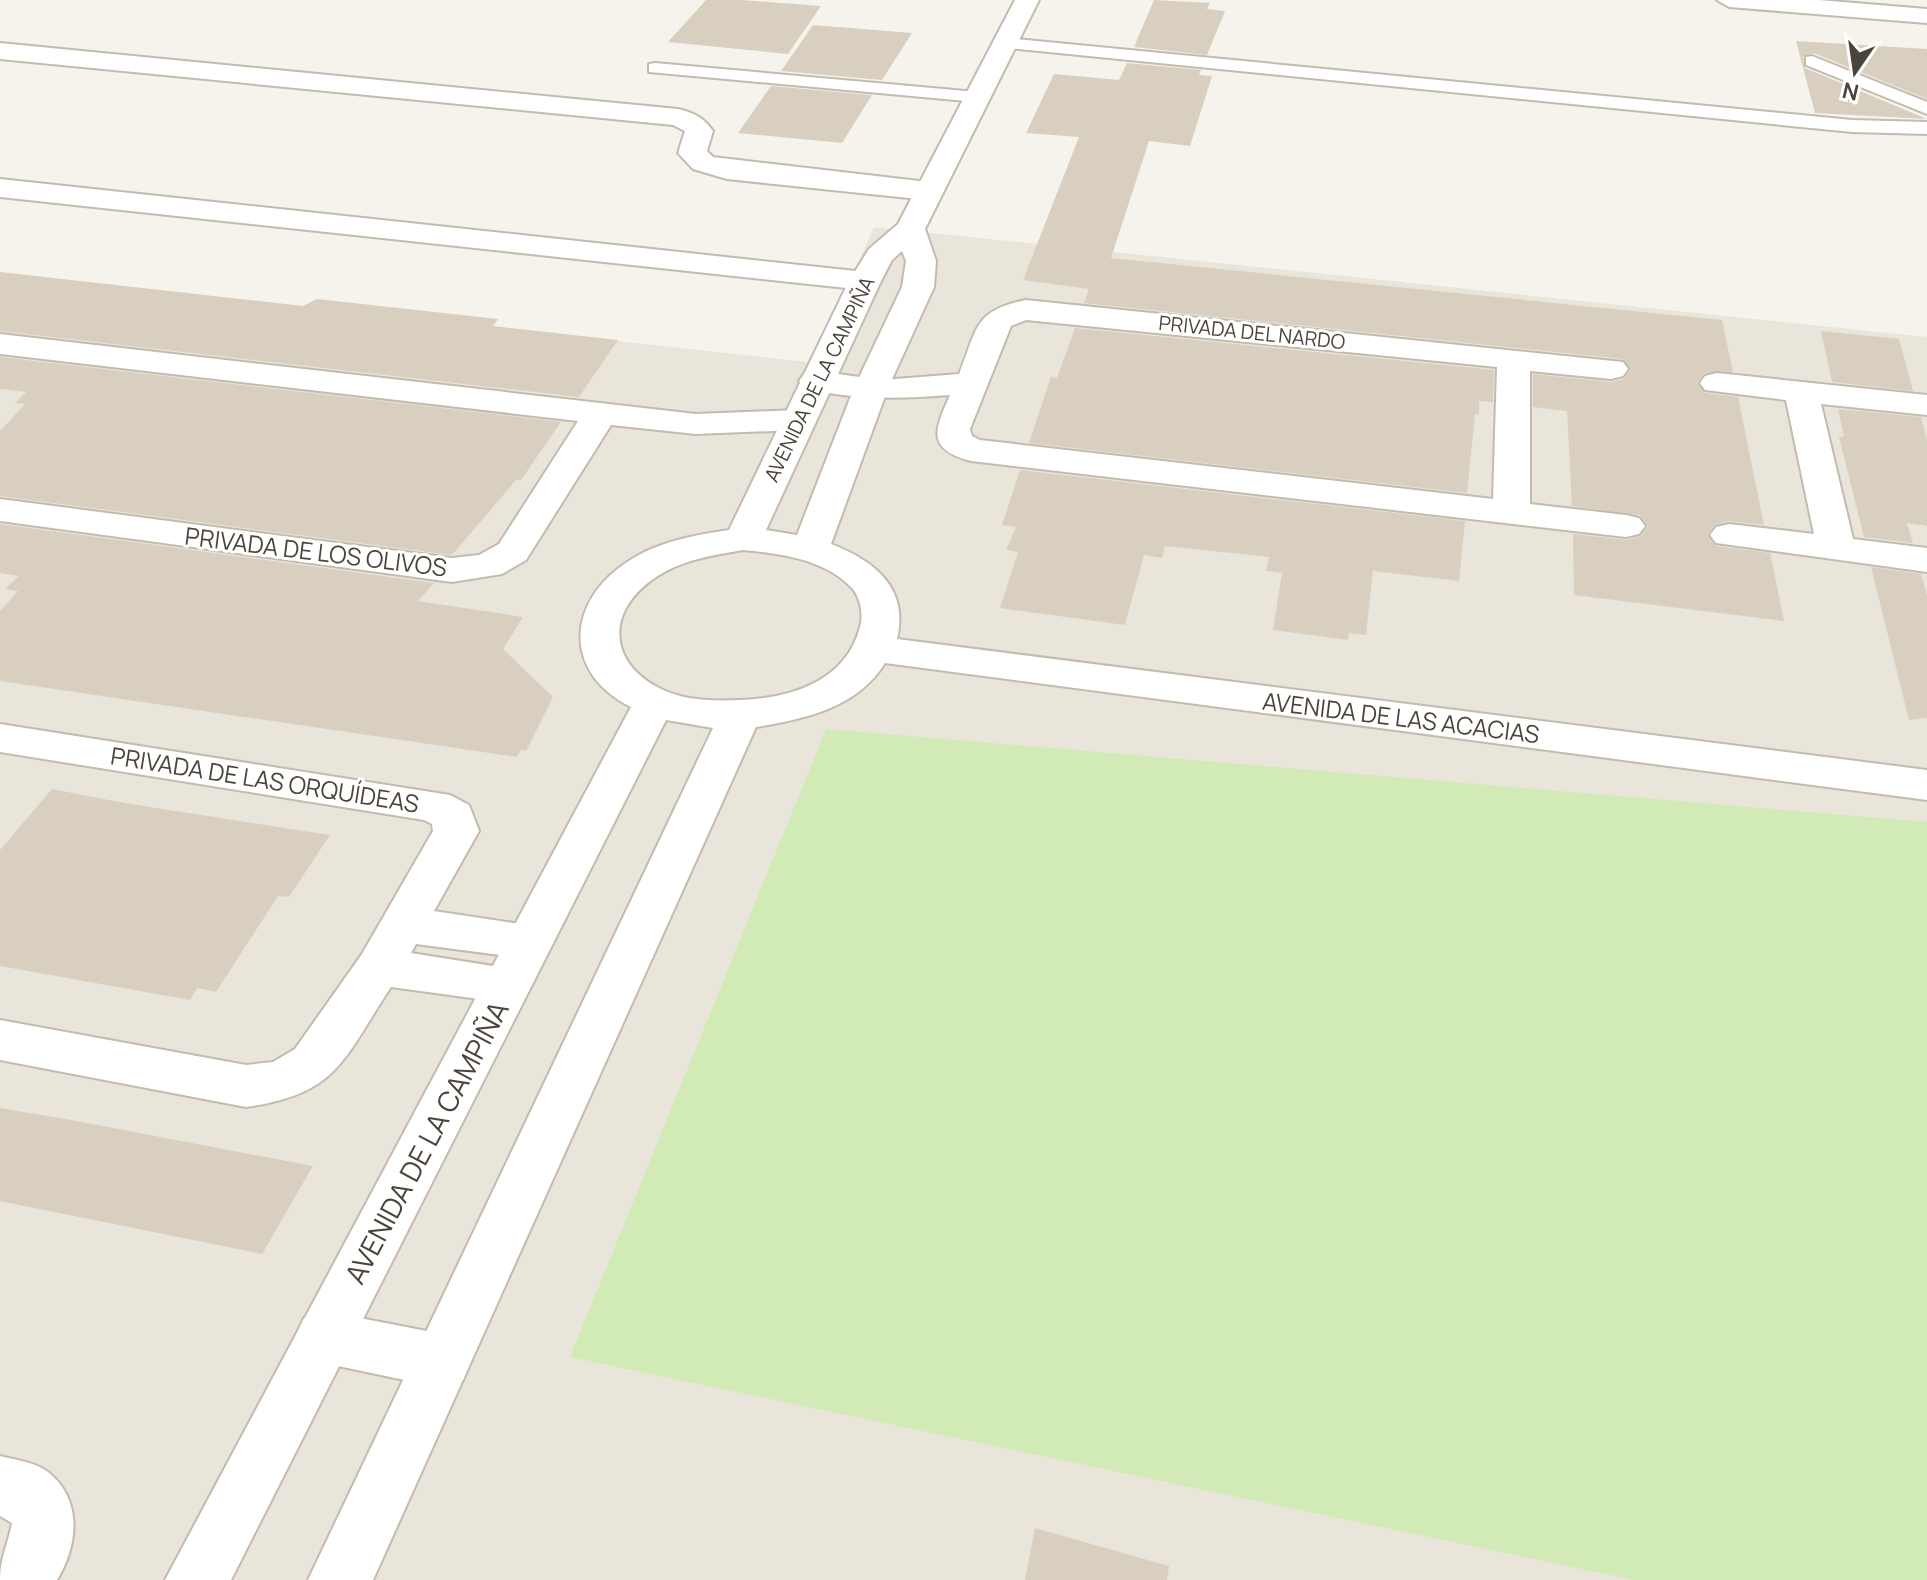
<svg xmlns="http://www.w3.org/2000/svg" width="1927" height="1580" viewBox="0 0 1927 1580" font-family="Manrope,sans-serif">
<rect width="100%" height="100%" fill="#f6f3ec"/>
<!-- residential -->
<polygon fill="#eae5da" points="874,227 1927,337 1927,1580 0,1580 0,273 807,362 848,286"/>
<!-- green -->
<polygon fill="#d2eab5" points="826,729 1927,822 1927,1580 1634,1580 570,1357"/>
<!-- building -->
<g fill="#d8cfc1">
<polygon points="706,0 742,0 821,6 788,54 668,42"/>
<polygon points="1154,0 1210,3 1207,9 1225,11 1207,55 1134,47"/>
<polygon points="813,25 912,33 882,80 781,71"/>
<polygon points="1796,41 1927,49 1927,99 1813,53 1803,57 1805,68 1927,119 1815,113"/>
<polygon points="1127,63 1201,70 1199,75 1212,76 1190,146 1149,141 1111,258 1722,320 1733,372 1704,373 1697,383 1705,393 1738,397 1764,525 1728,521 1714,525 1707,535 1716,546 1770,553 1784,621 1574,595 1573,534 1627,540 1641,536 1648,526 1640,515 1572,506 1567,411 1533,407 1533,374 1612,382 1624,379 1630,371 1623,359 1084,303 1089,289 1023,280 1079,137 1026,133 1054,74 1119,80"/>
<polygon points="771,86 872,95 842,143 738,133"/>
<polygon points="0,272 303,306 317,299 498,319 493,326 618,340 579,397 0,331"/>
<polygon points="1075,328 1494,370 1493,402 1479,401 1479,415 1475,414 1467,493 1029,443 1051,377 1057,378"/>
<polygon points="1821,331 1899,339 1913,391 1832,382"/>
<polygon points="0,357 561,422 521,480 516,480 452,555 0,496 0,431 25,404 15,403 26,392 0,389"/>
<polygon points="1838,409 1921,417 1927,440 1927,526 1907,523 1913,543 1864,537 1839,437 1844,436"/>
<polygon points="1020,470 1465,521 1459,581 1373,571 1366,635 1349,633 1348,640 1273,630 1282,573 1266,571 1269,557 1165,546 1162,558 1144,555 1125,625 1000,608 1018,552 1006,550 1016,527 1002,525"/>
<polygon points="0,524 434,583 418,601 523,617 503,649 553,697 526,751 521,750 517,757 0,681 0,611 18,591 5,589 19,576 0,573"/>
<polygon points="1871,567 1921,574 1927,595 1927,718 1909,720"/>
<polygon points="52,789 124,803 330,835 289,897 278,896 216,992 197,988 190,1000 0,966 0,850"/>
<polygon points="0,1108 71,1120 313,1166 262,1254 0,1201"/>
<polygon points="1035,1528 1169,1566 1167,1580 1025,1580"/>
</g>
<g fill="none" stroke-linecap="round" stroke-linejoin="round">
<!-- service casing -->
<g stroke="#c2bbae" stroke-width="4">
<g id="service">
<polygon points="1005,38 1852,120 1927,122 1927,134 1852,132 999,47 996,43"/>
<polygon points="1812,56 1927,102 1927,114 1806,65 1806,57"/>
<polygon points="655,63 977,92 986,97 977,102 649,72 649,64"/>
</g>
</g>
<!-- minor casing -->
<g stroke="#c2bbae" stroke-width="4">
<g id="minor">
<polygon points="1717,0 1819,0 1927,9 1927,23 1729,7"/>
<path d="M 0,43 L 678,109 C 694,113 703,117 713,131 L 707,151 L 713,157 L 928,182 L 938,185 L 942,191 L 938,197 L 928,200 L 727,179 L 693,169 L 678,153 L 685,131 L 673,125 L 0,59 Z"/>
<polygon points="0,179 865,272 876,274 881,281 876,288 865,290 0,197"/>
<path d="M 1026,300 L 1623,362 L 1628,369 L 1623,376 L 1611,379 L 1530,371 L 1530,504 L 1626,515 L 1639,518 L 1645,526 L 1639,534 L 1626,537 L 971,461 C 925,449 935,429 950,395 C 900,399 853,400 804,388 L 799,381 L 804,374 L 816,371 L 882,380 L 959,374 C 978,328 973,311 1026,300 ZM 1026,320 L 1497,367 L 1493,499 L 980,440 L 972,436 L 970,429 L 1011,326 Z"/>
<polygon points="0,334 696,414 798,410 810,413 815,420 810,427 798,430 696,434 611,425 526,560 502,574 452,582 0,521 0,499 452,558 479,555 499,544 578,421 0,354"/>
<polygon points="1717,373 1927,395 1927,415 1821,404 1853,539 1927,548 1927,572 1716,543 1710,535 1716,527 1729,524 1814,534 1786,400 1705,390 1700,383 1705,376"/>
<path d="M 0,724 L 450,795 L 469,805 L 479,831 L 434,911 L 547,928 L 554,941 L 547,954 L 530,959 L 416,944 L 411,953 L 525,971 L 532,984 L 525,997 L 508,1003 L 391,987 C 343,1059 339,1094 246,1107 L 0,1060 L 0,1020 L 246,1065 L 273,1062 L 295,1049 L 362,954 L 433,831 L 432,824 L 424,820 L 0,752 Z"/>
<polygon points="324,1311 442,1334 463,1342 471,1361 463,1380 442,1388 324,1363 304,1356 295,1337 304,1318"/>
<path d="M 0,1456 C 15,1460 35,1462 48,1472 C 83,1500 78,1545 57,1580 L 0,1580 C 0,1557 8,1545 12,1523 L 0,1516 Z"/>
</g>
</g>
<!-- tertiary casing -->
<g stroke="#c2bbae" stroke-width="4">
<path id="tertiary" d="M 1015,0 L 1039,0 L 925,229 L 936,261 L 934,287 L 888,388 L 831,544 C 875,561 909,588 897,639 L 1927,770 L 1927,800 L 885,663 C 857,708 805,719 756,727 L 373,1580 L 308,1580 L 713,728 L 666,720 L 231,1580 L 165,1580 L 631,707 C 561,672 567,600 629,561 C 657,542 695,535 729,530 L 849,281 L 869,249 L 898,224 ZM 902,251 L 906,261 L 902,287 L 854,388 L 797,535 L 766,530 L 881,281 L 892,260 ZM 743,550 C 779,553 824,559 851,587 C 860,596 864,614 860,627 C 846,681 792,698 741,700 C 717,701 691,701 668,692 C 609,668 602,613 656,577 C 682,560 713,555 743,550 Z"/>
</g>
<!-- service -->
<use href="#service" fill="#fff" fill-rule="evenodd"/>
<!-- minor -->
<use href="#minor" fill="#fff" fill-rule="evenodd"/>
<!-- tertiary -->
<use href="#tertiary" fill="#fff" fill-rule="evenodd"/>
</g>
<g text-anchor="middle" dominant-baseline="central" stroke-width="6" stroke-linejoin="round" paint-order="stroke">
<!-- far-street labels -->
<g font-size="20" fill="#4b4439" stroke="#fff">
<text transform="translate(1252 332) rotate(6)">PRIVADA DEL NARDO</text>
<text transform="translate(819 379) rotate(-64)">AVENIDA DE LA CAMPIÑA</text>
</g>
<!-- street labels -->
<g font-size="24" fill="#4b4439" stroke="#fff">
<text transform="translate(316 551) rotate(7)">PRIVADA DE LOS OLIVOS</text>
<text transform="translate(1401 717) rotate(7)">AVENIDA DE LAS ACACIAS</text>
<text transform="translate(265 779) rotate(9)">PRIVADA DE LAS ORQUÍDEAS</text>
</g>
<!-- near-street labels -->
<g font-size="28" fill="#4b4439" stroke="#fff">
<text transform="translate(426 1142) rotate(-62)">AVENIDA DE LA CAMPIÑA</text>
</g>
</g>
<!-- north arrow -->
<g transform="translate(1855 72) rotate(193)" stroke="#ffffff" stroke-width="6" paint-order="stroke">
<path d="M0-6L14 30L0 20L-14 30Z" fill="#4b4439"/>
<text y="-12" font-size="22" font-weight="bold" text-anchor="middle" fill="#4b4439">N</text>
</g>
</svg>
